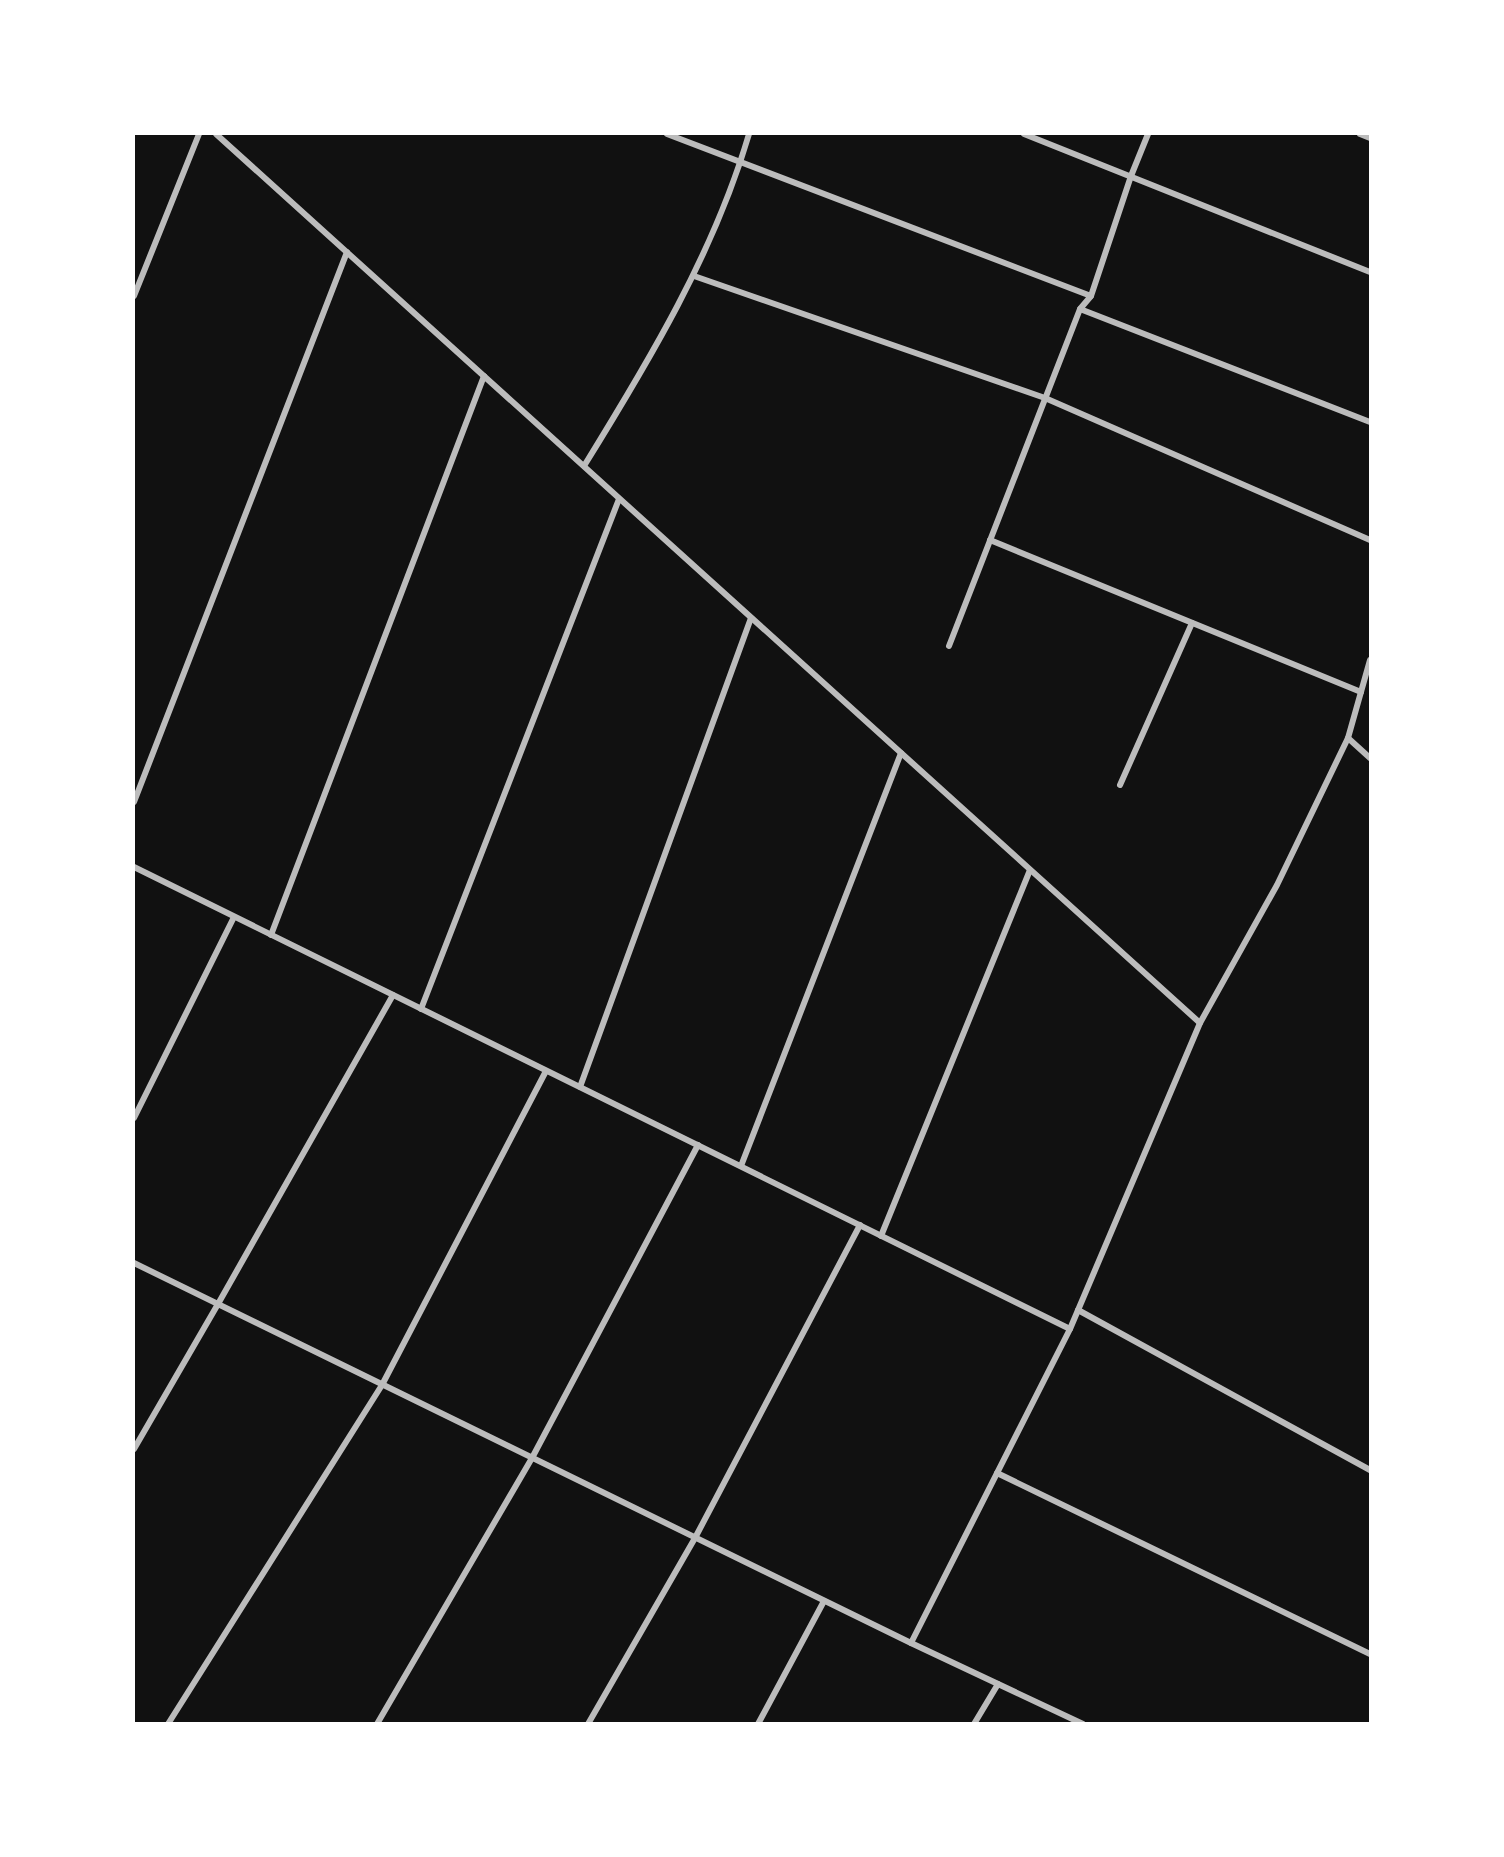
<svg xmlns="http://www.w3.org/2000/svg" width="1504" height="1857" viewBox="0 0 1504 1857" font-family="'Noto Sans',sans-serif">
<rect width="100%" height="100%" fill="#111"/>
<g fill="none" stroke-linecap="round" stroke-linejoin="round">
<!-- minor -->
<g stroke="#bcbcbc" stroke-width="6">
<polyline points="216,134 1200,1023"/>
<polyline points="667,134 1091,296"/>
<polyline points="1024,134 1370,272"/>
<polyline points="1360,134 1370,138"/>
<polyline points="694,276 1045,398 1370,540"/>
<polyline points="134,296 199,134"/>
<polyline points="1080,309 1370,422"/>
<path d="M 584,466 C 649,361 714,253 749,134"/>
<polyline points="990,540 1361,692"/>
<polyline points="949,646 1080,309 1091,296 1131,176 1148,134"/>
<polyline points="1348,738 1370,758"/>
<polyline points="1120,785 1192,623"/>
<polyline points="134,802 347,252"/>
<polyline points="134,867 1070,1329"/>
<polyline points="271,935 484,376"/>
<polyline points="421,1009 619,499"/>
<polyline points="580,1087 751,618"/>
<polyline points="134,1118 234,917"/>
<polyline points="741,1166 901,753"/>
<polyline points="881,1236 1030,870"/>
<polyline points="134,1263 911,1643 1083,1724"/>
<polyline points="1078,1310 1370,1470"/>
<polyline points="134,1449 218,1304 393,995"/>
<polyline points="997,1473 1370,1654"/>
<polyline points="911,1643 1070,1329 1200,1023 1277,885 1348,738 1370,660"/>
<polyline points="168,1724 382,1385 546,1071"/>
<polyline points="377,1724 532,1458 698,1145"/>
<polyline points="588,1724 695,1538 860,1225"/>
<polyline points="758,1724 824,1601"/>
<polyline points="974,1724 998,1684"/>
</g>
</g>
<!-- border -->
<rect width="1504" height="1857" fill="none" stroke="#ffffff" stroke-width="270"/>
</svg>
